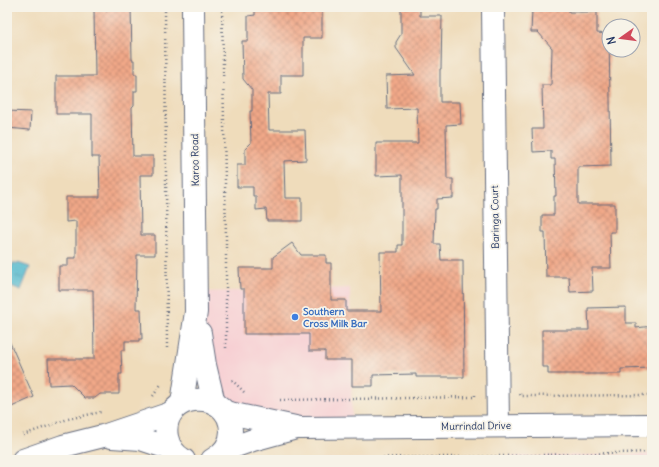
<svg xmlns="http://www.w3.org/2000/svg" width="659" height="467" viewBox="0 0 659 467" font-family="Delius,sans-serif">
<defs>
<pattern id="water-ripples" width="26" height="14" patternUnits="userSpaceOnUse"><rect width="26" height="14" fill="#4fb8cd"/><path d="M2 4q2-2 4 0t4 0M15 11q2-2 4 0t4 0" fill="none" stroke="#4196aa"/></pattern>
<pattern id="building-cross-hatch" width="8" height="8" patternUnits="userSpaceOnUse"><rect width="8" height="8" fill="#f1a888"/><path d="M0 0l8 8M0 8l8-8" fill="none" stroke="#c28972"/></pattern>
</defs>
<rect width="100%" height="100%" fill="#f7f3e8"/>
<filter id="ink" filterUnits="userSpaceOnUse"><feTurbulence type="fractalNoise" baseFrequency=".025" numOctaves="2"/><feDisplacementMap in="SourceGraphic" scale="8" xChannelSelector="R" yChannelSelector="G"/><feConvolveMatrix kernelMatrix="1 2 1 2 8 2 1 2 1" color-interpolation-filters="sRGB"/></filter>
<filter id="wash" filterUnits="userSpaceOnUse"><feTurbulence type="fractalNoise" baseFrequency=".012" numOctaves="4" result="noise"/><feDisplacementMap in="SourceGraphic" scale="16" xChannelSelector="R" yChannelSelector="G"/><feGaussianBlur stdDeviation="0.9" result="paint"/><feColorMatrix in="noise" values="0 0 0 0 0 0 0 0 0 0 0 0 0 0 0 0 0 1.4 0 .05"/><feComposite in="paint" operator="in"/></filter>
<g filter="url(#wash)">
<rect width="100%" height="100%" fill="#efdcbb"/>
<!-- built -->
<g fill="#f7cfd3">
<polygon points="350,288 352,428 225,412 196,292"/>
<polygon points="652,454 652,460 314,460"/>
</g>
<!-- water -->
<path fill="url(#water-ripples)" stroke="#357496" d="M 13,263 L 18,264 L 18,263 L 30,267 L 21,290 L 9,285 L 7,283 C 7,277 7,273 9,268 L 11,269 Z"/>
<g id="blocks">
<!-- building -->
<g fill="url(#building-cross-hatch)">
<polygon points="107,7 131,7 132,60 134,60 134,74 137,74 137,91 134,91 134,106 132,108 133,156 153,156 153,175 140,175 141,235 155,235 155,255 137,255 136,309 141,309 142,339 139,339 139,341 125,341 125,350 121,350 122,374 119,374 119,394 100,394 95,398 85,398 71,384 49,385 48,359 94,359 93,290 59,290 59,266 68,266 68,258 76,258 76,221 66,222 66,197 100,197 99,157 92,157 92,114 56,114 56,76 95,76 94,10 107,10"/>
<polygon points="255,7 281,7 281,9 322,9 322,38 303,38 303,75 281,75 281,94 268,94 269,130 305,130 306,160 284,161 285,198 302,198 302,221 267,221 266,209 256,210 256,196 253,196 253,187 237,187 237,165 245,165 245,149 251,143 250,111 252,111 252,90 243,79 242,41 248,41 248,16 255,15"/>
<polygon points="401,7 420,7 420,16 442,16 441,69 440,69 440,102 460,102 461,124 446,125 447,179 453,179 453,198 437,199 437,209 435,209 434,244 440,244 441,260 463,260 464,377 416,377 416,374 373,375 373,386 352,386 352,360 325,360 325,351 309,351 309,334 244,334 244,289 240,289 239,268 273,268 273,257 292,243 301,255 326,255 326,263 331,263 331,300 346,300 346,311 381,311 380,252 398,252 398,245 402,245 402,175 376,176 376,143 418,143 417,108 387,109 386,76 415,75 396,48 396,42 401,34"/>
<polygon points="542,7 569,7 569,12 597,12 597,33 609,34 611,166 578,167 578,204 615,204 615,232 610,232 611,268 592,268 593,291 570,292 569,277 546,277 545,232 542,232 542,215 554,215 554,196 556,196 555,159 551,159 551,151 533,152 532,129 543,129 542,85 551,85 552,48 538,32 531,32 532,10 542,10"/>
<polygon points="7,111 31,112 30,130 7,128"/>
<polygon points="626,307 626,323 636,323 636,328 652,326 652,368 621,369 621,374 548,374 548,367 542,367 542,330 589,330 588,308"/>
<polygon points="7,336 34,397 7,409"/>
</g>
</g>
</g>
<g filter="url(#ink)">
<use href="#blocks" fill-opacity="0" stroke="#656c7f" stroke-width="1"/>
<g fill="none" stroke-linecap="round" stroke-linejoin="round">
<!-- minor casing -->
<g stroke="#656c7f" stroke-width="24">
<g id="minor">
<polyline points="493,7 498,426"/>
<polyline points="200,333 205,365 214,403"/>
<polyline points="182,403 196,312 193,7"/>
<polyline points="225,412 300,428 652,425"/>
<polyline points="112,437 141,439 171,449"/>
<polyline points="225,450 253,440 293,429"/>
<polyline points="23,460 63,446 103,436 171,413"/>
<path d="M 184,460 C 175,455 169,447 167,437 C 159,391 230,386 231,431 C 231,444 223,454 212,460"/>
</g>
</g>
<!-- path -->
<g stroke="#656c7f" stroke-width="2.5" stroke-dasharray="1 3" stroke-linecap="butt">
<polyline points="165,7 167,348"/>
<polyline points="222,7 226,240 226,348"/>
<polyline points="232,380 245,393"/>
<polyline points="520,394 521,396 652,395"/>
<polyline points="153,396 162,383"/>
<polyline points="280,400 475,397 475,395"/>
<polyline points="23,435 68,419 101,412"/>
<polyline points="275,458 466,457 652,452"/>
</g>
<!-- minor -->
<use href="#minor" stroke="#fff" stroke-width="22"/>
</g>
</g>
<!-- markers -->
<circle fill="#3f7fe0" stroke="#f7f3e8" stroke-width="1.5" cx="295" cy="317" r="4"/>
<g text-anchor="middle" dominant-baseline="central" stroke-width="3.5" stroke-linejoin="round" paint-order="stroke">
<!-- street labels -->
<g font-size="10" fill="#1b2f5e" stroke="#f7f3e8">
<text transform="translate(195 160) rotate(-91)">Karoo Road</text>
<text transform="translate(495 217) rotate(-91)">Baringa Court</text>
<text transform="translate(476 426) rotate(-1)">Murrindal Drive</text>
</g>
<!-- shop labels -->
<g font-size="10" font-weight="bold" fill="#366cbe" stroke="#f7f3e8" text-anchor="start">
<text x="303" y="311">Southern<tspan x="303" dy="12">Cross Milk Bar</tspan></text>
</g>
</g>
<!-- margin -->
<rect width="659" height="467" fill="none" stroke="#f7f3e8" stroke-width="24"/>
<!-- north arrow -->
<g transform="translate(621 38) rotate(256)"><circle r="19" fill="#f7f3e8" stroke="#9fa5b1"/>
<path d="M0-3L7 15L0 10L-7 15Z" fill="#d1495b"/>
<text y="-6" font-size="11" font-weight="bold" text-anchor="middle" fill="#1b2f5e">N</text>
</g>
</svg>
